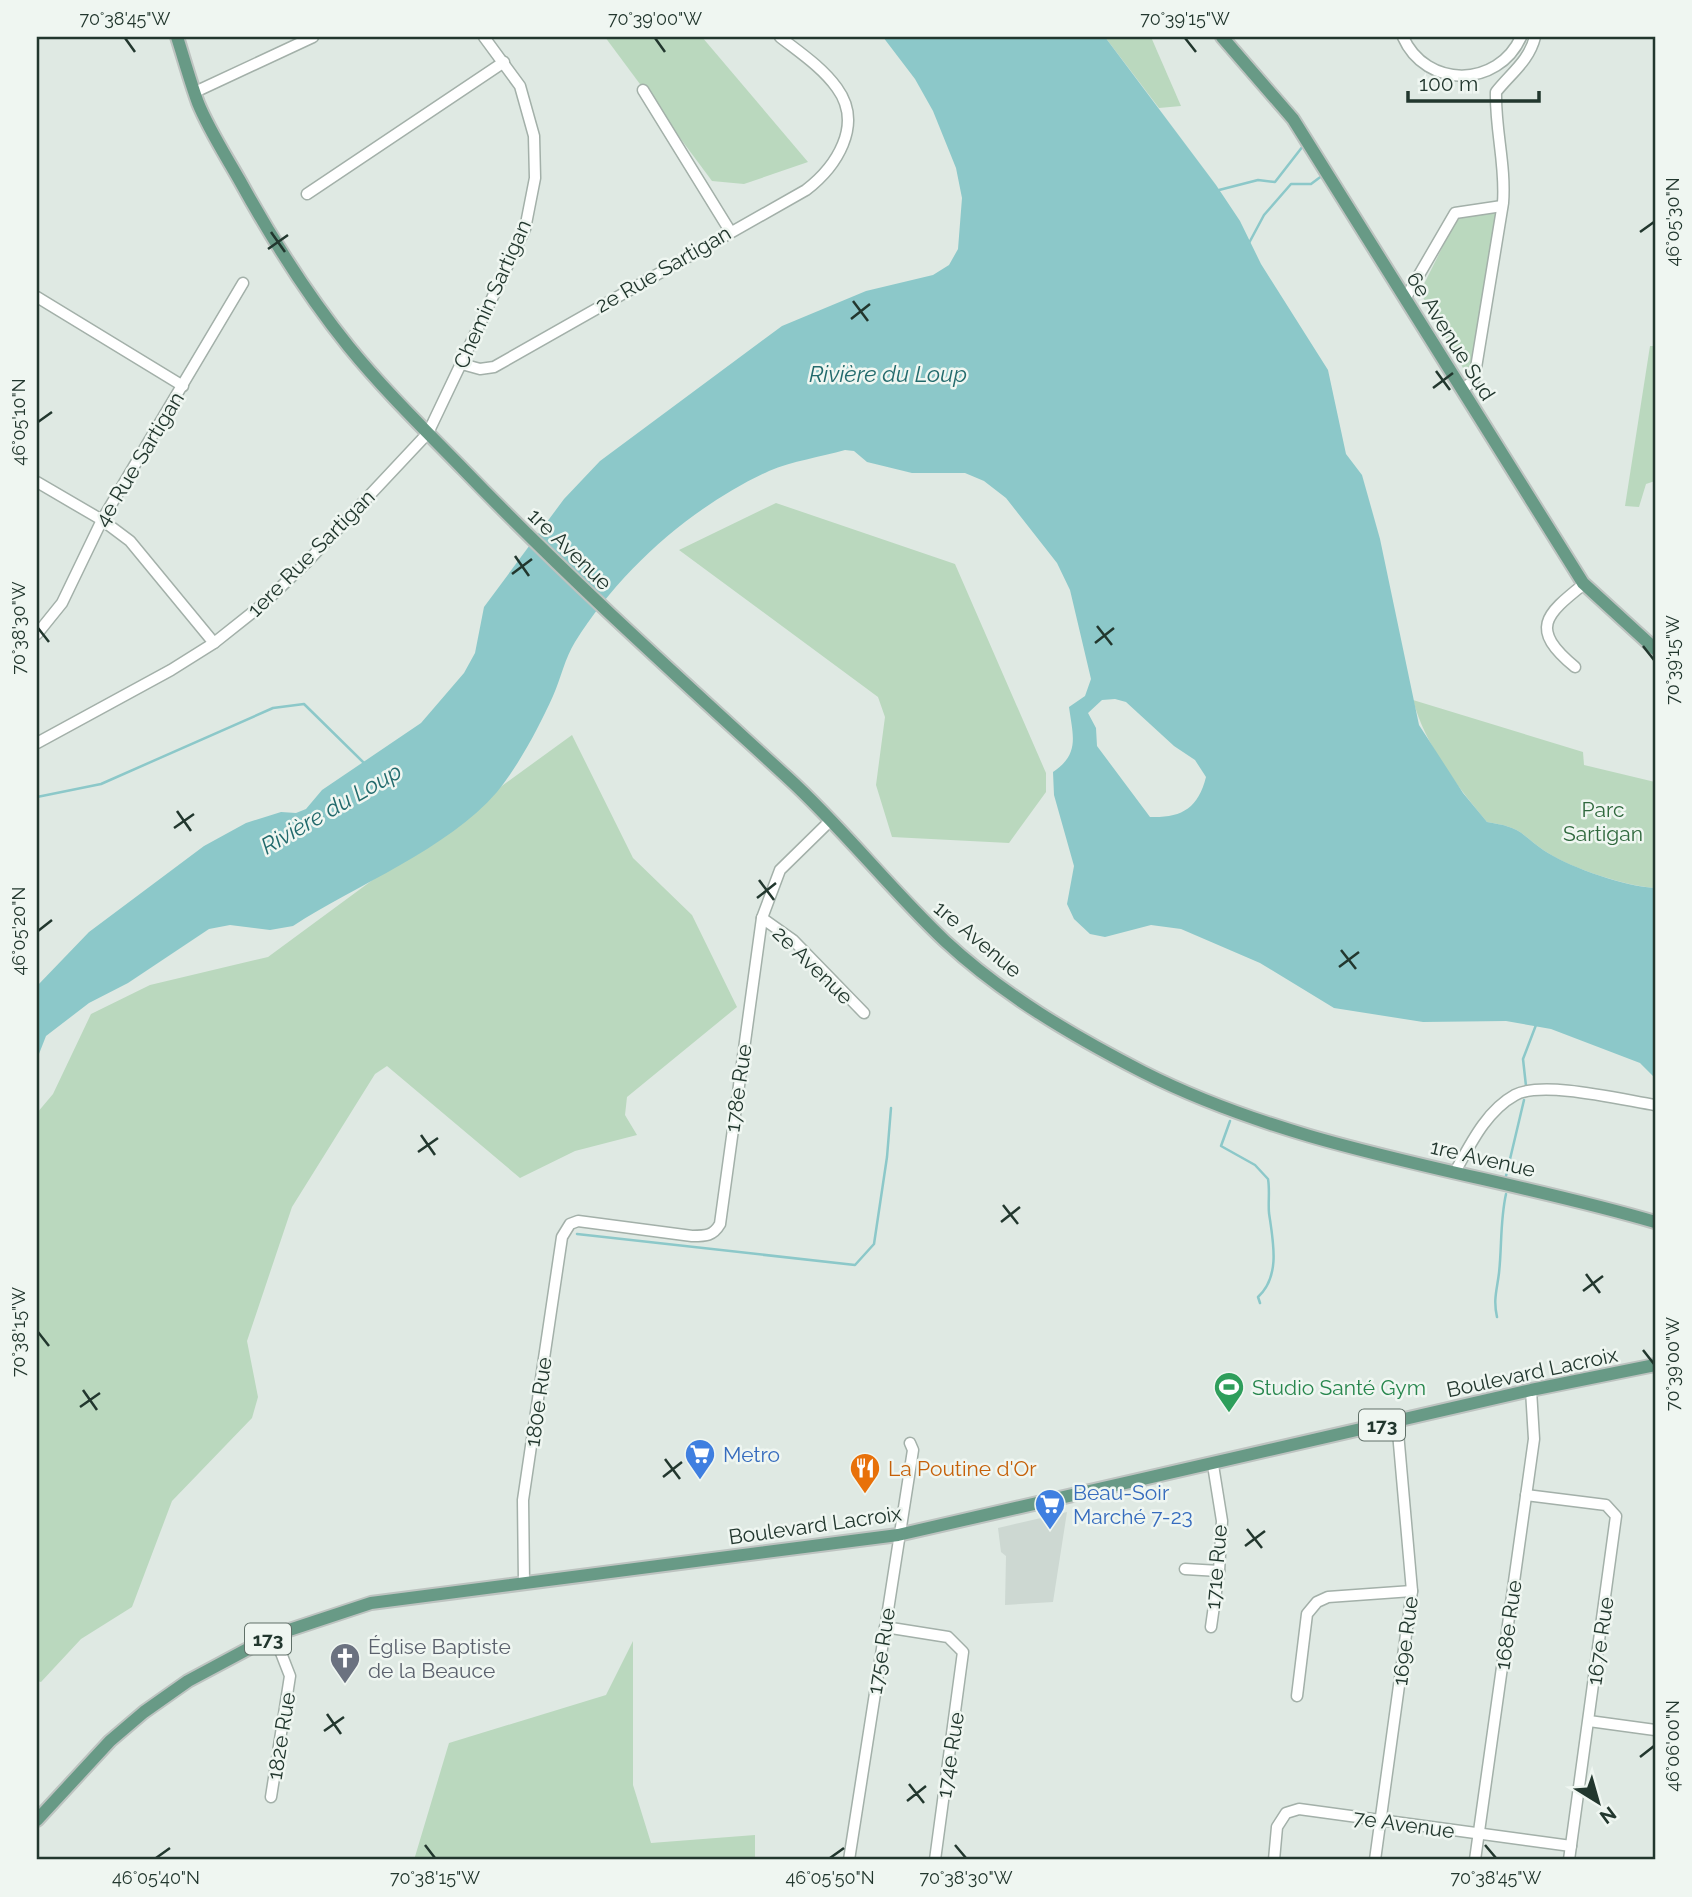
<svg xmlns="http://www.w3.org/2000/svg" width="1692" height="1897" viewBox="0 0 1692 1897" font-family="Raleway,sans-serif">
<rect width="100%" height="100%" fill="#dfe9e3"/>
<!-- built -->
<polygon fill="#cdd8d2" points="1067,1512 1053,1602 1005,1605 1006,1556 1001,1552 998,1528"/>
<!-- green -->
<g fill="#bad8be">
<polygon points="605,37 702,37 808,162 744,184 712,181"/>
<polygon points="1105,37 1151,37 1181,106 1159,108"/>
<polygon points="1497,212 1470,375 1467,375 1420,292 1458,216"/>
<polygon points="1650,346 1655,346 1655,481 1646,484 1639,507 1625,506"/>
<polygon points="776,503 955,564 1046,773 1046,792 1009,843 892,837 876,785 885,717 878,697 679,550"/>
<path d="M 1413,700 L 1583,752 L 1584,765 L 1655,782 L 1655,888 C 1626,886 1573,869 1548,853 C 1519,834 1525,828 1487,822 C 1457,786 1425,745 1413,700 Z"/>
<polygon points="572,735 633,858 692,915 737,1007 627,1097 625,1115 637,1135 575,1151 520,1178 387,1066 375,1074 292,1207 247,1341 258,1397 252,1418 172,1501 132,1607 81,1639 41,1682 37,1681 37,1113 53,1094 91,1014 150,985 268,957 378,876 421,852 475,812 499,788"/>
<polygon points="633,1641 633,1785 651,1843 755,1835 755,1860 414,1860 449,1743 606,1695"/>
</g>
<!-- water -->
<path fill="#8cc8c9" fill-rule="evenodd" d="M 883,37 L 1105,37 L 1216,185 L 1240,221 L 1261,264 L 1328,370 L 1346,454 L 1362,475 L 1380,539 L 1419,725 L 1463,793 L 1487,822 C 1525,828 1519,834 1548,853 C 1572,868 1627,887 1655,888 L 1655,1078 L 1640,1063 L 1551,1029 L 1506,1021 L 1423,1022 L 1334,1008 L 1260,963 L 1181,929 L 1151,925 L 1105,937 L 1090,934 L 1074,919 L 1067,904 L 1074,866 L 1054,795 L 1053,772 C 1080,754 1073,736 1069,707 L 1085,696 L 1091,679 L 1070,590 L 1057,563 L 1006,498 L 984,481 L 965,473 L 912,473 L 867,462 L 854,451 L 845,450 C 821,457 792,461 769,471 C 691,507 621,569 575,642 C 565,658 561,678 553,696 C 539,727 519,765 497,792 C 448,849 356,885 293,926 L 270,930 L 230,925 L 209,929 L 128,983 L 89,1003 L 46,1036 L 37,1059 L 37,986 L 89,932 L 204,846 L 246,823 L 281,812 L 296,813 L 306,809 L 322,790 L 421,723 L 464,673 L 475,653 L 484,607 L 564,499 L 600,461 L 782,326 L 866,291 L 933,275 L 949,265 L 958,249 L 962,198 L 956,168 L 933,111 L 915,79 ZM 1115,699 L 1126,702 L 1174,746 L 1195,760 L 1206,777 C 1198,809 1181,818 1150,817 L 1097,746 L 1096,728 L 1088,713 L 1102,700 Z"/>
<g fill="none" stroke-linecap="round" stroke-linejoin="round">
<!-- stream -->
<g stroke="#8cc8c9" stroke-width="2.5">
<polyline points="1219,190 1258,180 1275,182 1303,146"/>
<polyline points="1249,243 1264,215 1291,184 1311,184 1323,175"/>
<polyline points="37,797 101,784 273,708 304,704 365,764"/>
<polyline points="1526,1086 1523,1059 1536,1025"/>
<path d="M 1230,1121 L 1221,1146 L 1255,1165 L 1268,1179 C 1270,1190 1268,1202 1269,1213 C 1273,1241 1281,1276 1258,1297 L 1260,1303"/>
<polyline points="1506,1176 1524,1100"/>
<polyline points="577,1234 855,1265 874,1244 887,1157 891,1108"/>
<path d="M 1497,1317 C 1493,1299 1497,1290 1499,1273 C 1502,1246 1500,1221 1506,1194"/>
</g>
<!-- minor casing -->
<g stroke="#a3b0a9" stroke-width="13">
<g id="minor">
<path d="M 1403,37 C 1426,89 1498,88 1521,37"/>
<polyline points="643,90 730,231"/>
<polyline points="195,92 313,37"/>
<polyline points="307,194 504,62"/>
<polyline points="37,297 183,386"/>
<polyline points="1405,299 1455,213 1502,206"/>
<path d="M 462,364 L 480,369 L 494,367 L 806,190 C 836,167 864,125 837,88 C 822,67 799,52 780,37"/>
<path d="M 1462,390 L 1474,380 L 1503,203 C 1506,165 1495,130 1496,92 C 1511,73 1529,61 1535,37"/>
<polyline points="37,482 102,520 130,541 214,643"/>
<polyline points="37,634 62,603 102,520 243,283"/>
<path d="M 1575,667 C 1529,629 1545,615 1584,584"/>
<polyline points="37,743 171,670 214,643 263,604 307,562 428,433 525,229 535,178 534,136 520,86 484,37"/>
<polyline points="762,918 793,940 864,1013"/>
<path d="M 1455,1172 C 1470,1145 1486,1111 1515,1095 C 1543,1080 1623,1100 1655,1105"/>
<polyline points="1526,1495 1606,1505 1616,1516 1569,1860"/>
<polyline points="1185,1569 1219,1571"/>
<path d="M 524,1582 L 523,1500 L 562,1237 L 570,1224 L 578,1221 L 692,1236 C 706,1236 713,1236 720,1224 L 762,918 L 780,870 L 830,821"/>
<polyline points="885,1627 948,1637 963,1652 935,1860"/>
<polyline points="1211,1627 1219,1571 1222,1521 1213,1465"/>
<polyline points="1297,1696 1307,1614 1317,1602 1328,1597 1412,1591"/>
<polyline points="1589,1721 1655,1730"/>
<polyline points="271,1797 290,1676 274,1635"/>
<polyline points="849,1860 913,1450 910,1443"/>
<polyline points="1274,1860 1277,1827 1286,1813 1299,1809 1571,1846"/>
<polyline points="1375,1860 1412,1591 1397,1421"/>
<polyline points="1475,1860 1534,1439 1531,1390"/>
</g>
</g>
<!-- major casing -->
<g stroke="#bdc3c0" stroke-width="16">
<g id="major">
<path d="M 177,37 C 184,59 190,81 198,103 C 209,130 226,156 240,181 C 272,239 307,295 349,347 C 384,390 425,430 464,470 C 567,577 677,676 787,777 C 843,828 890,889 945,941 C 1003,995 1073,1036 1143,1072 C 1303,1153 1485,1172 1655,1222"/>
<polyline points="1222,37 1293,119 1583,583 1655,649"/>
<polyline points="37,1820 110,1741 144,1712 188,1681 274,1635 371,1603 898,1535 1531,1390 1655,1365"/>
</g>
</g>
<!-- minor -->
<use href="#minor" stroke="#fff" stroke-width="10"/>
<!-- major -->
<use href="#major" stroke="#689a86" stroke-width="12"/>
</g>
<!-- ticks -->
<path fill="none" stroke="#22372e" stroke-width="2.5" d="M 125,38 L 135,52M 655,38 L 665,52M 1185,38 L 1196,52M 271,232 L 285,252M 1640,232 L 1654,222M 268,249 L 288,235M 853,301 L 868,321M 851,319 L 870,304M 1436,371 L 1450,390M 1433,388 L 1453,373M 38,422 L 52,412M 515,556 L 529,576M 512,574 L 532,559M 1097,626 L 1112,645M 38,628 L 49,642M 1095,643 L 1114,628M 1643,646 L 1654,660M 177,811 L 191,831M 174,828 L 194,814M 759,880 L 774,900M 757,898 L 776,883M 38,931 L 52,920M 1341,950 L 1356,969M 1339,967 L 1359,952M 421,1135 L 435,1155M 418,1152 L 438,1138M 1003,1205 L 1018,1224M 1001,1222 L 1020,1207M 1586,1274 L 1600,1293M 1583,1291 L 1603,1276M 38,1332 L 49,1346M 1643,1350 L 1654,1364M 83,1390 L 97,1410M 80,1407 L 100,1393M 665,1459 L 680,1479M 663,1477 L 682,1462M 1247,1529 L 1262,1548M 1245,1546 L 1265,1531M 327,1714 L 341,1734M 324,1731 L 344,1717M 1640,1757 L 1654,1746M 909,1784 L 924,1803M 907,1801 L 926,1786M 425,1845 L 435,1858M 955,1845 L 966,1858M 1485,1845 L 1496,1858M 156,1858 L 170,1848M 830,1858 L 844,1848"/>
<!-- icons -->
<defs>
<g id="stadium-pin" transform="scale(1.575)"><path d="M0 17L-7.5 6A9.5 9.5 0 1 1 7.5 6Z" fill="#2e9e5b" stroke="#eff6f1"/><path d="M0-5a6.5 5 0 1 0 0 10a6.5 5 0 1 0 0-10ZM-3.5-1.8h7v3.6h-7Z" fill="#fff"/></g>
<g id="supermarket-pin" transform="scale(1.575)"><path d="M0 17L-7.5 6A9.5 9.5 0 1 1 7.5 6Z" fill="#3f7fe0" stroke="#eff6f1"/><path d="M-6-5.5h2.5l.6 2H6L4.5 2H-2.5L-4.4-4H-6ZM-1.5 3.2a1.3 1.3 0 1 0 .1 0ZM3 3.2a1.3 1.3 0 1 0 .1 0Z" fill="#fff"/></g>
<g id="restaurant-pin" transform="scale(1.575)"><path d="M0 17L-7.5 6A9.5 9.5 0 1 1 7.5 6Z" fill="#e8710a" stroke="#eff6f1"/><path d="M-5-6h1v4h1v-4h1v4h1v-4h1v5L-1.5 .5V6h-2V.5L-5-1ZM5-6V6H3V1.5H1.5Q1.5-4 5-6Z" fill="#fff"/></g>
<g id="church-pin" transform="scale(1.575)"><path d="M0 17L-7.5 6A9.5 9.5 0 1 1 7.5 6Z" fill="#6b7280" stroke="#eff6f1"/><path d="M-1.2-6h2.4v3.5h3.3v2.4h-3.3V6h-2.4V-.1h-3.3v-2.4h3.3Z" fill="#fff"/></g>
</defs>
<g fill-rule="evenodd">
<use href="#stadium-pin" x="1229" y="1387"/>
<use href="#supermarket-pin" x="700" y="1454"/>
<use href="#restaurant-pin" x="865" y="1468"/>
<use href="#supermarket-pin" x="1050" y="1504"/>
<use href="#church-pin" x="345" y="1658"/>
</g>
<g text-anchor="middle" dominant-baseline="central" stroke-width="5" stroke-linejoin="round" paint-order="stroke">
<!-- shield labels -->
<g fill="#eff6f1" stroke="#607068" stroke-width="2">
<rect x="1359" y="1409.5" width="46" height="31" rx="5"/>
<rect x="245" y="1623.5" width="46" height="31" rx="5"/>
</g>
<g font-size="19" font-weight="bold" fill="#22372e">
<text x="1382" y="1425">173</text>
<text x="268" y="1639">173</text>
</g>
<!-- street labels -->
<g font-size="21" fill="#22372e" stroke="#eff6f1">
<text transform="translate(663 269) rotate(-30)">2e Rue Sartigan</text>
<text transform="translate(492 294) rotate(-66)">Chemin Sartigan</text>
<text transform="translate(1451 336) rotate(58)">6e Avenue Sud</text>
<text transform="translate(139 459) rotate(-59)">4e Rue Sartigan</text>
<text transform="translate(570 549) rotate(44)">1re Avenue</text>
<text transform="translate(311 553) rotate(-45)">1ere Rue Sartigan</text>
<text transform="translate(978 939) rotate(40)">1re Avenue</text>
<text transform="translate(813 965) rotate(44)">2e Avenue</text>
<text transform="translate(738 1088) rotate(-82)">178e Rue</text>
<text transform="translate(1483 1158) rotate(13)">1re Avenue</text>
<text transform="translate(1532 1372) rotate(-12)">Boulevard Lacroix</text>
<text transform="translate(538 1402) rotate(-82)">180e Rue</text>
<text transform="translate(815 1525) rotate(-8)">Boulevard Lacroix</text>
<text transform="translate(1216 1567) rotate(-85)">171e Rue</text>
<text transform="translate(1508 1625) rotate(-82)">168e Rue</text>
<text transform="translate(1405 1641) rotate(-83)">169e Rue</text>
<text transform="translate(1600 1641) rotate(-82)">167e Rue</text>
<text transform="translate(881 1651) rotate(-81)">175e Rue</text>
<text transform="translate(281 1736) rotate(-81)">182e Rue</text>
<text transform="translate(950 1755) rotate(-81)">174e Rue</text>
<text transform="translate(1404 1824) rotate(8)">7e Avenue</text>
</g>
<!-- park labels -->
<g font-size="21" fill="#30693e" stroke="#eff6f1">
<text x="1603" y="809">Parc<tspan x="1603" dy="24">Sartigan</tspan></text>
</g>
<!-- leisure labels -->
<g font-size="21" fill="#27864d" stroke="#eff6f1" text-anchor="start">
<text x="1252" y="1387">Studio Santé Gym</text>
</g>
<!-- shop labels -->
<g font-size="21" fill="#366cbe" stroke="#eff6f1" text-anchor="start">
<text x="723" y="1454">Metro</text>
<text x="1073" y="1492">Beau-Soir<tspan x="1073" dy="24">Marché 7-23</tspan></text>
</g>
<!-- food labels -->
<g font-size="21" fill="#c56008" stroke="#eff6f1" text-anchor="start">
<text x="888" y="1468">La Poutine d'Or</text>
</g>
<!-- worship labels -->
<g font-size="21" fill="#5b616d" stroke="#eff6f1" text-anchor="start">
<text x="368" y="1646">Église Baptiste<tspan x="368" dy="24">de la Beauce</tspan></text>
</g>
<!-- water labels -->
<g font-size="23" font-style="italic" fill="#226a6c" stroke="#eff6f1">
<text x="888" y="373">Rivière du Loup</text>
<text transform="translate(331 808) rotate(-30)">Rivière du Loup</text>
</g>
</g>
<!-- border -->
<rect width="1692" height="1897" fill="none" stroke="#eff6f1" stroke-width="77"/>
<!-- north arrow -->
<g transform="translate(1598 1802) rotate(143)" stroke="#eff6f1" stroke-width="5" paint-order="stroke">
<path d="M0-5L12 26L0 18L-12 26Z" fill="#22372e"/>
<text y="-10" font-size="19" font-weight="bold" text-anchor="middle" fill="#22372e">N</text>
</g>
<!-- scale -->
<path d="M1408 91v10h131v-10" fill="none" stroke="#22372e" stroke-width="3.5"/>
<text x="1419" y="91" font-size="21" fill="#22372e" stroke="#eff6f1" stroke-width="5" paint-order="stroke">100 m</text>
<rect x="38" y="38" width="1616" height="1820" fill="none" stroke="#22372e" stroke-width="2.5"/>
<g font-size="18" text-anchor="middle" fill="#22372e">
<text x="125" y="25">70°38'45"W</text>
<text x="655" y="25">70°39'00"W</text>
<text x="1185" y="25">70°39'15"W</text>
<text transform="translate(1673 222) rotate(-90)" y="6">46°05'30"N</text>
<text transform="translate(19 422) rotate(-90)" y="6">46°05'10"N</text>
<text transform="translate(19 628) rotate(-90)" y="6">70°38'30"W</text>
<text transform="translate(1673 660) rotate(-90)" y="6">70°39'15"W</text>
<text transform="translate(19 931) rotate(-90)" y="6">46°05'20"N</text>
<text transform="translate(19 1332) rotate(-90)" y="6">70°38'15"W</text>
<text transform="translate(1673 1364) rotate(-90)" y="6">70°39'00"W</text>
<text transform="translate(1673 1746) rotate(-90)" y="6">46°06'00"N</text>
<text x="156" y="1884">46°05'40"N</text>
<text x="435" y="1884">70°38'15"W</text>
<text x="830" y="1884">46°05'50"N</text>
<text x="966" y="1884">70°38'30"W</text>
<text x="1496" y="1884">70°38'45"W</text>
</g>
</svg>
